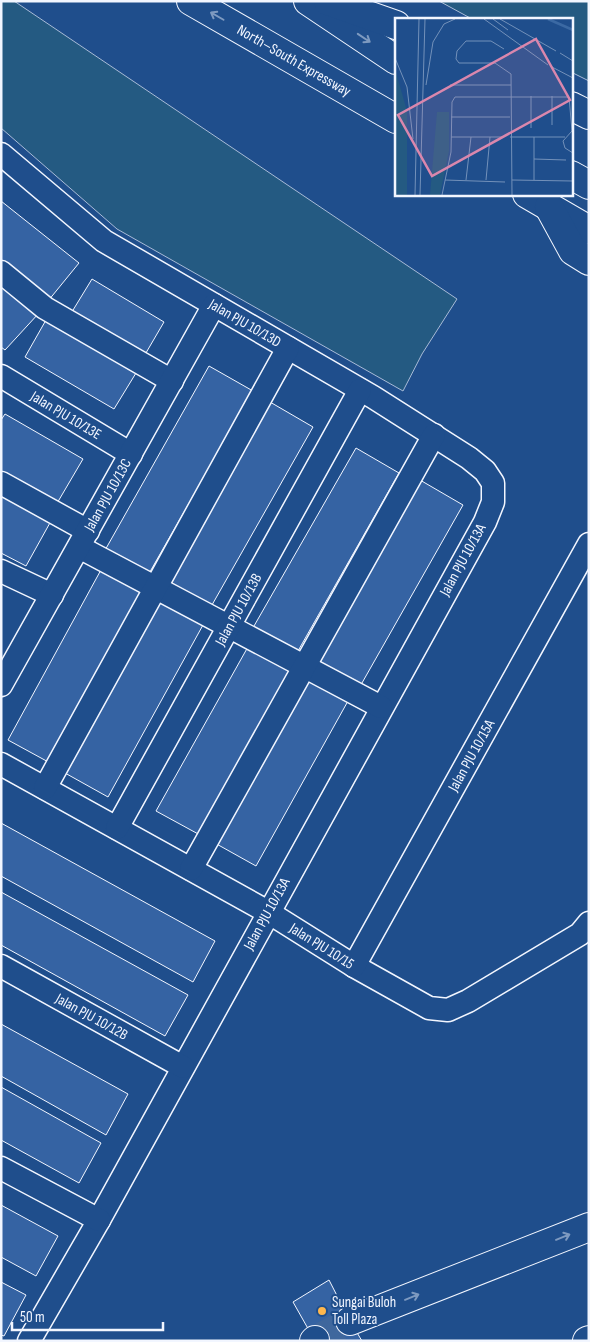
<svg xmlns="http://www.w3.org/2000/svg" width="590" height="1342" viewBox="0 0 590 1342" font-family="'Sofia Sans Condensed',sans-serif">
<rect width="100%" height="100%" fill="#1f4e8c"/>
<!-- green -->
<g fill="#245a82" stroke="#a8bbd7">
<polygon points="1,1 14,1 457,299 422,354 403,391 117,229 1,128"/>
<polygon points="439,1 589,1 589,81 571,72 571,19 472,19"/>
</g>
<!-- building -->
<g fill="#3563a3" stroke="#f2f6ff">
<polygon points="1,201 79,263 48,301 1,263"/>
<polygon points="92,279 164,322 143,358 70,315"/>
<polygon points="1,283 39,313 5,350 1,347"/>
<polygon points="46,320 136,373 114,409 25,357"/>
<polygon points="209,366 253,391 147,577 104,552"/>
<polygon points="270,402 313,427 208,612 164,588"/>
<polygon points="5,414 83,459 56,505 1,472 1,420"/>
<polygon points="356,448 399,473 294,658 250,633"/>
<polygon points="420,480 463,505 358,690 314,665"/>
<polygon points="1,494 51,521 26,566 1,553"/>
<polygon points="102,568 146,592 52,764 8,740"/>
<polygon points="159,601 203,625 108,797 65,773"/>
<polygon points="249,645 292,669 200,835 156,811"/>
<polygon points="305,677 348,701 256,866 213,842"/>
<polygon points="1,823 215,941 193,982 1,876"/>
<polygon points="1,892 188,995 165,1036 1,945"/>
<polygon points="1,1024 128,1094 106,1135 1,1076"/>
<polygon points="1,1087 101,1143 79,1183 1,1140"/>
<polygon points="1,1205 58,1236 36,1276 1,1257"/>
<polygon points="329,1280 350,1321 362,1341 315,1341 293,1302"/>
<polygon points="1,1282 26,1295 4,1336 1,1335"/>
</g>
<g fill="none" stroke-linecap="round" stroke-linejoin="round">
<!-- highway-tunnel -->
<polyline stroke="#3f679d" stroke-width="28" stroke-dasharray="28 14" stroke-linecap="butt" points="315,1340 350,1321"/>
<!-- minor casing -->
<g stroke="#f2f6ff" stroke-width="25">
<g id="minor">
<path id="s1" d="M 1,154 L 104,241 L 373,397 L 469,458 L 485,471 L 493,483 L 493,502 L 485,522 L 99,1220 L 29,1341"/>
<polyline points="1,272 45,308 172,381"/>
<path id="s2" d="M 1,376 L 131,454"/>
<polyline points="1,483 88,531"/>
<polyline points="79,547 381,707"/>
<polyline points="1,571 52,595"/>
<path id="s3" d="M 1,685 L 214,305"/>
<path id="s4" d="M 1,764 L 268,912 L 354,966 L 429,1008 L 448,1010 L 468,1001 L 580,934 L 589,923"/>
<polyline points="45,788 288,348"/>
<path id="s5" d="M 117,828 L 360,390"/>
<polyline points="191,869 434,435"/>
<path id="s6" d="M 1,966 L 183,1067"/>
<path id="s7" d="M 354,966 L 589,544"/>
<polyline points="1,1168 99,1220"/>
</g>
</g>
<!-- highway casing -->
<g stroke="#f2f6ff" stroke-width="30">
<g id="highway">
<path id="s8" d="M 191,1 L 396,119"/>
<polyline points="308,1 396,60"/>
<polyline points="328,1 396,25"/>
<polyline points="571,106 589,115"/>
<polyline points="571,175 589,185"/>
<polyline points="527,194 589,230"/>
<polyline points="549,207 573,251 589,261"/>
<polyline points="350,1321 589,1227"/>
<polyline points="314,1341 315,1340"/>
<polyline points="587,1341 589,1340"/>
</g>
</g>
<!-- minor -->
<use href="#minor" stroke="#1f4e8c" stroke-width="22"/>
<!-- highway -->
<use href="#highway" stroke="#1f4e8c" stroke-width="28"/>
</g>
<!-- one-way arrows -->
<defs><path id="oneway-shaft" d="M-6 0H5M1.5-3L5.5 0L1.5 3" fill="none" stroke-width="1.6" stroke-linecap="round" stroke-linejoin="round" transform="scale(1.25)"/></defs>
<g stroke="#7e9ac0">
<use href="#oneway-shaft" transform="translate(217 16) rotate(-150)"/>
<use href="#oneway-shaft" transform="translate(364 38) rotate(34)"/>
<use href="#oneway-shaft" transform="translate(563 1237) rotate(-22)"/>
<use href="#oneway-shaft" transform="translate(412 1297) rotate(-22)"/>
</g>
<!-- markers -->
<circle fill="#ffb74d" stroke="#1f4e8c" stroke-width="2" cx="322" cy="1311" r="5"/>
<g text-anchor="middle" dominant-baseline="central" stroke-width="4" stroke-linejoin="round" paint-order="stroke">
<!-- street labels -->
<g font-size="15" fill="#f2f6ff" stroke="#1f4e8c">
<text stroke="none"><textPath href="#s8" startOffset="119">North–South Expressway</textPath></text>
<text stroke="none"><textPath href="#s1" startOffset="298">Jalan PJU 10/13D</textPath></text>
<text stroke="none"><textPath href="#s2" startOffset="76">Jalan PJU 10/13E</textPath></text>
<text stroke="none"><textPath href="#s3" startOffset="218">Jalan PJU 10/13C</textPath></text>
<text transform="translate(463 560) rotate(-61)">Jalan PJU 10/13A</text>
<text stroke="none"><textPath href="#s5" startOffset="250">Jalan PJU 10/13B</textPath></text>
<text stroke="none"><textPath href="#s7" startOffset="241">Jalan PJU 10/15A</textPath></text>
<text transform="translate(267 914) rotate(-61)">Jalan PJU 10/13A</text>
<text stroke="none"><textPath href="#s4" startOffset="369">Jalan PJU 10/15</textPath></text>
<text stroke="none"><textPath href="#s6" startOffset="104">Jalan PJU 10/12B</textPath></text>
</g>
<!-- poi labels -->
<g font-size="15" fill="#f2f6ff" stroke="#1f4e8c" text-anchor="start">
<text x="332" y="1302">Sungai Buloh<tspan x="332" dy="17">Toll Plaza</tspan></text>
</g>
</g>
<!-- overview -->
<g transform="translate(395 18)">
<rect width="178" height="178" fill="#1f4e8c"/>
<path d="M 0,51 L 12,93 L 12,177 L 0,177 ZM 42,94 L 54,94 L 54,133 L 45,177 L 35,177 Z" fill="#245a82"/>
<path fill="none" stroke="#3b69a3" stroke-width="2.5" d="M 153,1 L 178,12"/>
<path fill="none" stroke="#7391ba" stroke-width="1" d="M 89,1 L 153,47M 98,1 L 113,12M 105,1 L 161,33M 109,31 L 96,23 L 71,23 L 62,33 L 61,41 L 64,45 L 100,45 L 116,56 L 117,177M 165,35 L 178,43M 0,40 L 12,69 L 18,121M 157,49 L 178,60M 31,67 L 38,24 L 49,6 L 60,1M 55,67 L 116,67M 136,78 L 136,110M 157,78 L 157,107M 56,99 L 115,99M 177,113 L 168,123 L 170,130 L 178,135M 56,119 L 107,119M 115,119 L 170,119M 139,141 L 171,142M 50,162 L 110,164M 71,162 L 76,119M 91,162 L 95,119M 117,162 L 178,163M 139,162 L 139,119M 20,177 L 24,1M 25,177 L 30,1M 47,177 L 56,134 L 57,84 L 60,79 L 174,79 L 177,113"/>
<path fill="#da87ad" fill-opacity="0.15" stroke="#da87ad" stroke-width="2.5" d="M 141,21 L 175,82 L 37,158 L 3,97 Z"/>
<rect width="178" height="178" fill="none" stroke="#f2f6ff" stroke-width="2.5"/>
</g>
<!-- border -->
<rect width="590" height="1342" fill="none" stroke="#f2f6ff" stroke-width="5"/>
<!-- scale -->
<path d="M12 1322v8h151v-8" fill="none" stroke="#f2f6ff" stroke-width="2.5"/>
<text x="20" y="1322" font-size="15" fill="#f2f6ff" stroke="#1f4e8c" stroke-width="4" paint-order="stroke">50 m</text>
</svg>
